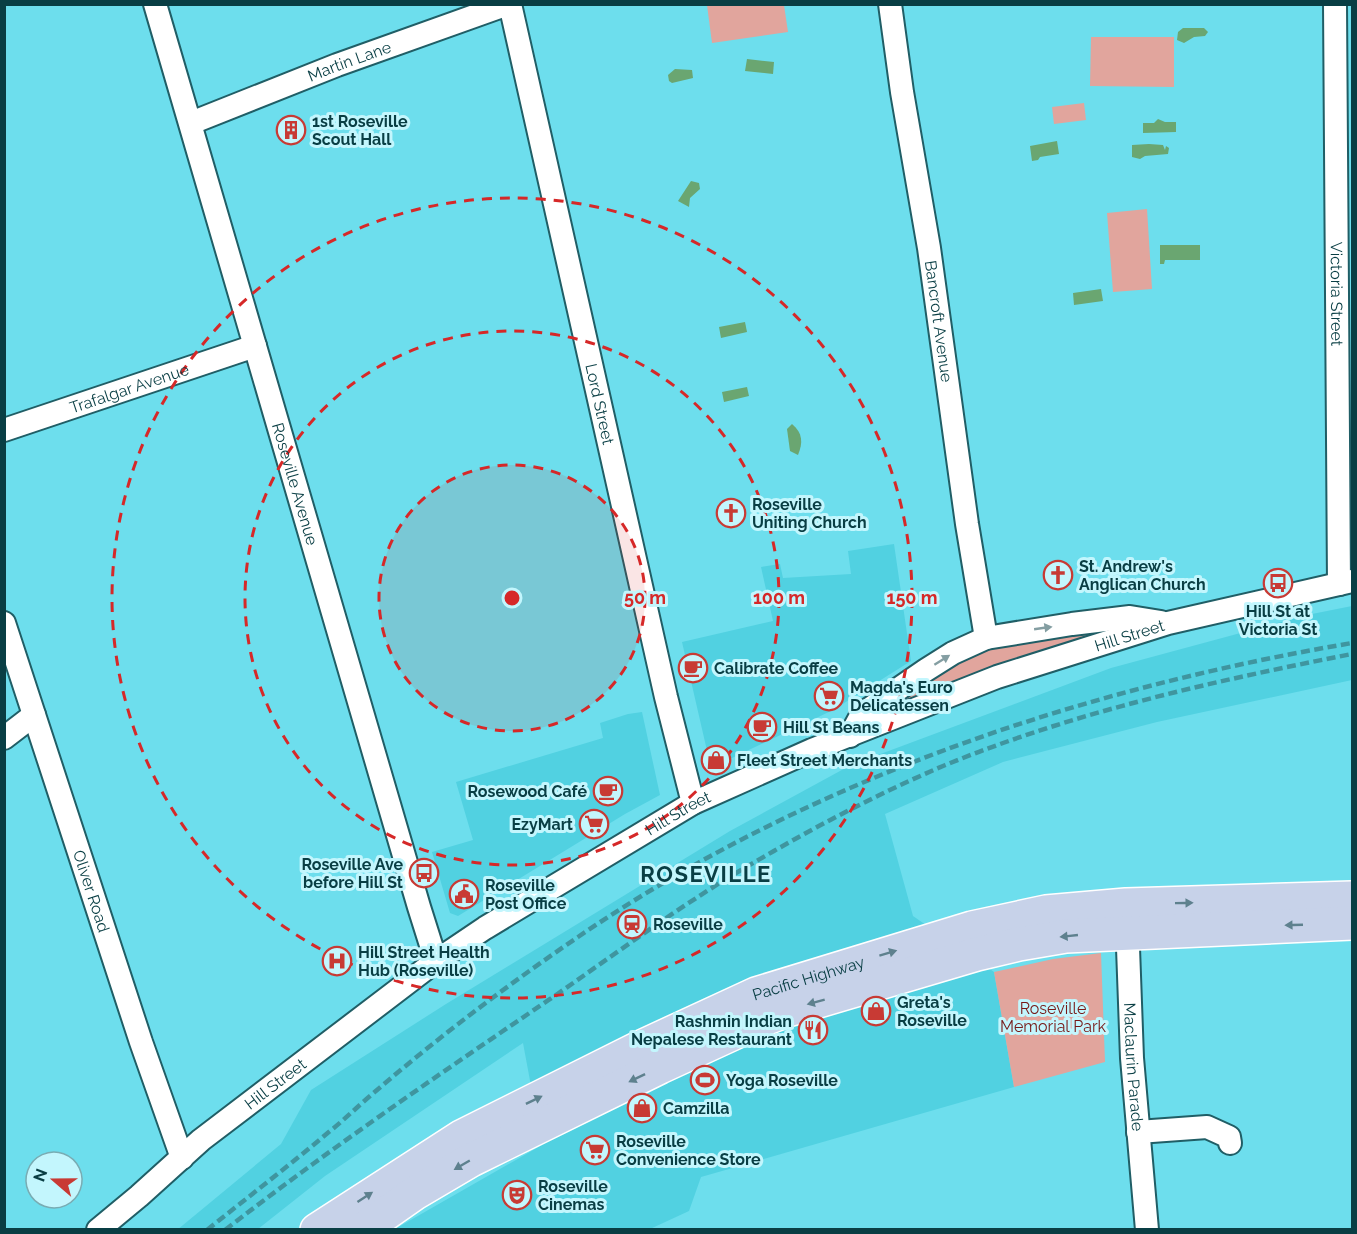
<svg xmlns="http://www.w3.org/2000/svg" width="1357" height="1234" viewBox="0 0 1357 1234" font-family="Raleway,sans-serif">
<rect width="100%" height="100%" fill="#6ddeed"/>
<!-- built -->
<g fill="#51d1e1">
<polygon points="894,544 911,661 833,710 711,768 682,642 773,621 761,567 780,564 783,578 851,574 848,551"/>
<polygon points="1352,606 1352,680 1157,722 1003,762 885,814 913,916 994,972 1014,1087 701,1177 689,1211 650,1229 395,1229 542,1145 523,1043 325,1176 258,1229 177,1230 281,1144 311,1090 446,1004 730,831 851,765 1111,668 1307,615"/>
<polygon points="642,712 660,795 625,814 458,916 450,913 432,852 473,840 456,782 603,738 600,723 628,714"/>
</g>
<!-- green -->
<g fill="#e1a59d">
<polygon points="707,5 784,5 788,32 712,43"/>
<polygon points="1091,37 1174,37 1174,87 1090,86"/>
<polygon points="1084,103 1086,120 1054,124 1052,107"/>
<polygon points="1147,209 1152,289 1113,292 1107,213"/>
<polygon points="1130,624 865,720 971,655 995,645"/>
<polygon points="1101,953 1105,1062 1014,1087 994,972 1053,959"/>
</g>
<!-- water -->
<g fill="#6aa671">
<polygon points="1183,28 1204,28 1208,32 1205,36 1194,37 1184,43 1177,40 1178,32"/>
<polygon points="747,59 774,62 773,74 745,71"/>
<polygon points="675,69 692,70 693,78 672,83 669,81 668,75"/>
<polygon points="1158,119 1165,122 1176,122 1176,132 1143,133 1143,123 1154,123"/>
<polygon points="1057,141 1059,154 1040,157 1038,160 1032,161 1030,146"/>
<polygon points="1149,144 1163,145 1165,150 1166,146 1169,148 1168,154 1145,156 1140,159 1132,157 1132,145"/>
<polygon points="691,181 699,183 700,189 690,198 689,207 678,201"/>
<polygon points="1160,245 1200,245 1200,260 1165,260 1164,264 1160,264"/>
<polygon points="1101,289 1103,301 1074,305 1073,293"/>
<polygon points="745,322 747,332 721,338 719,327"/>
<polygon points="747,387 749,396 724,402 722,392"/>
<path d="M 792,424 C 803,433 803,443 798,455 L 790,451 L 787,429 Z"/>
</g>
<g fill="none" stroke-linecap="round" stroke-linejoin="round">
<!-- minor casing -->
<g stroke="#205e66" stroke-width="26">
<g id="minor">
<path id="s1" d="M 155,4 L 419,907 L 436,961"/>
<path id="s2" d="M 510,4 L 666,697 L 693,803"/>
<path id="s3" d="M 890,4 L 902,92 L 929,248 L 967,524 L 986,638"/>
<path id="s4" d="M 1335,4 L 1339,584"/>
<path id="s5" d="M 191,123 L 337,65 L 508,4"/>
<path id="s6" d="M 4,430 L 255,346"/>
<path id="s7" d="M 4,623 L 141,1042 L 182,1158"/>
<polyline points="850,736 862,714 926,670 953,653 986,638 1072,624 1130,617 1161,622"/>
<polyline points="4,738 34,715"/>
<path id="s8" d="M 1127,920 L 1132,1058 L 1147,1230"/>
<polyline points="1138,1132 1207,1127 1229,1137 1230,1143"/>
<path id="s9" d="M 98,1230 L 139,1196 L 201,1140 L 436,961 L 485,928 L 693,803 L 812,750 L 997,677 L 1168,623 L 1352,581"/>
</g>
</g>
<!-- highway casing -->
<g stroke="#fff" stroke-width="36">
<g id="highway">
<path id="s10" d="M 317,1230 L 461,1137 L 637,1049 L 756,994 L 972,928 L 1046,912 L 1126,905 L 1352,898"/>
<polyline points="362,1230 415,1193 471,1160 660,1067 764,1019 788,1010 977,954 1019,944 1066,936 1352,923"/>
</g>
</g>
<!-- minor -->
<use href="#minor" stroke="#fff" stroke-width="22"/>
<!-- highway -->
<use href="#highway" stroke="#c7d2e9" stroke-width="33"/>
<!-- rail -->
<g stroke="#3f959f" stroke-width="4.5" stroke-dasharray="9 4.5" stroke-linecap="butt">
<path d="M 207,1230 C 248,1197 290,1165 330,1131 C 344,1120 356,1108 370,1096 C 436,1039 506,986 578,937 C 808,780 1080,689 1352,643"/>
<path d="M 225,1230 C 332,1147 444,1071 556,995 C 612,956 668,915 726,879 C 796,837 868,798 943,766 C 1074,712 1214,681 1352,654"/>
</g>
</g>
<!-- one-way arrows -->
<defs><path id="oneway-solid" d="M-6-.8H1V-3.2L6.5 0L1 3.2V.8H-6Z" transform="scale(1.5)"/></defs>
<g fill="#849ea2">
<use href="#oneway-solid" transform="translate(1043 628) rotate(-8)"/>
<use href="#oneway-solid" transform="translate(942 660) rotate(-32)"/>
</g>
<g fill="#5e818e">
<use href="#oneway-solid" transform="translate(1184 903) rotate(-1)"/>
<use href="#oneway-solid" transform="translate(1294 925) rotate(178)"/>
<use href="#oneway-solid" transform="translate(1069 936) rotate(174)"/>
<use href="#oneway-solid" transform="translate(888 953) rotate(-17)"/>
<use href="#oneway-solid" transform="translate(816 1002) rotate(165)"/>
<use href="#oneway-solid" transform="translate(637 1078) rotate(154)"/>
<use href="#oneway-solid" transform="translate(534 1100) rotate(-26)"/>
<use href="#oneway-solid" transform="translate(462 1165) rotate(150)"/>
<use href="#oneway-solid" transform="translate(365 1197) rotate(-33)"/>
</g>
<!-- distance rings -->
<circle cx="512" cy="598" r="133" fill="#d62828" fill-opacity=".12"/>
<g fill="none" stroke="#d62828" stroke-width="3" stroke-dasharray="10 8">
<circle cx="512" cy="598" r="133"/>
<circle cx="512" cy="598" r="267"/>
<circle cx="512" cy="598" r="400"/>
</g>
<!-- icons -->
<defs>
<g id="building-ring" transform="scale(1.5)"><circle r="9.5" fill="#c3f6fd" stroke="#c83a34" stroke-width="1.5"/><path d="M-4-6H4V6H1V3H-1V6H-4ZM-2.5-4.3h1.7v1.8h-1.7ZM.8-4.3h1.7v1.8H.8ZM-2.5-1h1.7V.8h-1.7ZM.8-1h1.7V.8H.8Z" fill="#c83a34"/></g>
<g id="church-ring" transform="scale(1.5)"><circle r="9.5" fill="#c3f6fd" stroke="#c83a34" stroke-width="1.5"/><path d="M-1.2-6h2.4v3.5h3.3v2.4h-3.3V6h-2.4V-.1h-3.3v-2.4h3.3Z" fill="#c83a34"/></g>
<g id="bus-ring" transform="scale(1.5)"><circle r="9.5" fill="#c3f6fd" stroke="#c83a34" stroke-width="1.5"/><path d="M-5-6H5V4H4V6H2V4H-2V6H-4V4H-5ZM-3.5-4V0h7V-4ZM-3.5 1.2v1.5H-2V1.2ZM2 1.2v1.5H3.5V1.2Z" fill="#c83a34"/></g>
<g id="cafe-ring" transform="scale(1.5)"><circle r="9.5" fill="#c3f6fd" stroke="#c83a34" stroke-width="1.5"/><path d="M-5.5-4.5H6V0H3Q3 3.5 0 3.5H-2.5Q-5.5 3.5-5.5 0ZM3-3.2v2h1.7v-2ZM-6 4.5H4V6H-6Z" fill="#c83a34"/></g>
<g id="supermarket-ring" transform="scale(1.5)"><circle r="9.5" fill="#c3f6fd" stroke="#c83a34" stroke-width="1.5"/><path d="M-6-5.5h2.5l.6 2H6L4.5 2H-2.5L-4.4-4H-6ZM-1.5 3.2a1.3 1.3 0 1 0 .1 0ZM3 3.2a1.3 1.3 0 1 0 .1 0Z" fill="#c83a34"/></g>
<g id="shop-ring" transform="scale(1.5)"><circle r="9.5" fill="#c3f6fd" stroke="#c83a34" stroke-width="1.5"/><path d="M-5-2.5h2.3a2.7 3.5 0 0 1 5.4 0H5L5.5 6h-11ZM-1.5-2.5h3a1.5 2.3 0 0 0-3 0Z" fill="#c83a34"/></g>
<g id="civic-ring" transform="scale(1.5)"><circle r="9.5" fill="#c3f6fd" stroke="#c83a34" stroke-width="1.5"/><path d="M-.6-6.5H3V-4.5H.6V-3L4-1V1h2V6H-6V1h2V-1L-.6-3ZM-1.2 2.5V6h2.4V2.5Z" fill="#c83a34"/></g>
<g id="station-ring" transform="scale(1.5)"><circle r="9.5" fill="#c3f6fd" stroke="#c83a34" stroke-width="1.5"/><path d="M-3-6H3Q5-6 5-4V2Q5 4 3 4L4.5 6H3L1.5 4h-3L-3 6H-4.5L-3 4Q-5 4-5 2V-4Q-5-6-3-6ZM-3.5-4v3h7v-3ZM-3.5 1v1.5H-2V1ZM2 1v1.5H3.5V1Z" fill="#c83a34"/></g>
<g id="hospital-ring" transform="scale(1.5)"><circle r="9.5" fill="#c3f6fd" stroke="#c83a34" stroke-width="1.5"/><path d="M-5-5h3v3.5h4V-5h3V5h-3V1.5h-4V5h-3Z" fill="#c83a34"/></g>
<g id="restaurant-ring" transform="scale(1.5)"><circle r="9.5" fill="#c3f6fd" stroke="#c83a34" stroke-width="1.5"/><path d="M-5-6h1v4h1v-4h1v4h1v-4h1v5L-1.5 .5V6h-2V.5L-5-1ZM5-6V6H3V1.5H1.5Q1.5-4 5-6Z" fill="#c83a34"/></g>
<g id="stadium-ring" transform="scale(1.5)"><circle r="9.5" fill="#c3f6fd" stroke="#c83a34" stroke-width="1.5"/><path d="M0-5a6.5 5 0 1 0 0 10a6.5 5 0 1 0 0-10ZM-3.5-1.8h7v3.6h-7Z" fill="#c83a34"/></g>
<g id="theatre-ring" transform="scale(1.5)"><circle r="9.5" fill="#c3f6fd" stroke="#c83a34" stroke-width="1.5"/><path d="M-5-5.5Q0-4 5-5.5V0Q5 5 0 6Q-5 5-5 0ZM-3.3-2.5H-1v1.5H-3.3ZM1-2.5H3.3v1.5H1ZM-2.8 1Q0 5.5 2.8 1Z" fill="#c83a34"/></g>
</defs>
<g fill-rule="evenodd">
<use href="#building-ring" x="291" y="130"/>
<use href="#church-ring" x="731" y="513"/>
<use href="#church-ring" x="1058" y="575"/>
<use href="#bus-ring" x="1278" y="583"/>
<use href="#cafe-ring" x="693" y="668"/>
<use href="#supermarket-ring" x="829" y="696"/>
<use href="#cafe-ring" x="762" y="727"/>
<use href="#shop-ring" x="716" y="760"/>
<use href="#cafe-ring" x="608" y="791"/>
<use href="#supermarket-ring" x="594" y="824"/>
<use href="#bus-ring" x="424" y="873"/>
<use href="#civic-ring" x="464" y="894"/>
<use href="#station-ring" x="632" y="924"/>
<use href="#hospital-ring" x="337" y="961"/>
<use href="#shop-ring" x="876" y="1011"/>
<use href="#restaurant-ring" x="813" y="1030"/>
<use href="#stadium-ring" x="705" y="1080"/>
<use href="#shop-ring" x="642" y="1108"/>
<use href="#supermarket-ring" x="595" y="1150"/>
<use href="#theatre-ring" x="517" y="1195"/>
</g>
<g text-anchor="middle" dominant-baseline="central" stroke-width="6" stroke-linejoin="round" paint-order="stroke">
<!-- street labels -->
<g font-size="16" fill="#093e44" stroke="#c3f6fd">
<text stroke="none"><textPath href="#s5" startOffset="170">Martin Lane</textPath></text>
<text stroke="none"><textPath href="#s4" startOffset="290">Victoria Street</textPath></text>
<text stroke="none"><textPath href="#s3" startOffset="321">Bancroft Avenue</textPath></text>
<text stroke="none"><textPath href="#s6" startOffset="132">Trafalgar Avenue</textPath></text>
<text stroke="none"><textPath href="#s2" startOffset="410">Lord Street</textPath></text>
<text stroke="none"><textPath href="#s1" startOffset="500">Roseville Avenue</textPath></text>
<text stroke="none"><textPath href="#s9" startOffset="1202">Hill Street</textPath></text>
<text stroke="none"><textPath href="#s9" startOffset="716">Hill Street</textPath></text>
<text stroke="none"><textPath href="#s7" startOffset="282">Oliver Road</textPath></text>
<text stroke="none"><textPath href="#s10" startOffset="554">Pacific Highway</textPath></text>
<text stroke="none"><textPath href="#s8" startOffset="147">Maclaurin Parade</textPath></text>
<text stroke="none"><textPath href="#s9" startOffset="230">Hill Street</textPath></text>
</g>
<!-- poi labels -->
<g font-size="16" font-weight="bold" fill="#093e44" stroke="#c3f6fd" text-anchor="start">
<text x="312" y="121">1st Roseville<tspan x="312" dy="18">Scout Hall</tspan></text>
<text x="752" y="504">Roseville<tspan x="752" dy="18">Uniting Church</tspan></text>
<text x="1079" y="566">St. Andrew's<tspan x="1079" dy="18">Anglican Church</tspan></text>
<text x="1278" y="611" text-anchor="middle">Hill St at<tspan x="1278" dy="18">Victoria St</tspan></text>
<text x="714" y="668">Calibrate Coffee</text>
<text x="850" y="687">Magda's Euro<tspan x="850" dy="18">Delicatessen</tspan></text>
<text x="783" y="727">Hill St Beans</text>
<text x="737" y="760">Fleet Street Merchants</text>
<text x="587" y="791" text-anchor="end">Rosewood Café</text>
<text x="573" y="824" text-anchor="end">EzyMart</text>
<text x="403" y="864" text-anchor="end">Roseville Ave<tspan x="403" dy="18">before Hill St</tspan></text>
<text x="485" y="885">Roseville<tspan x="485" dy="18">Post Office</tspan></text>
<text x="653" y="924">Roseville</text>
<text x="358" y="952">Hill Street Health<tspan x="358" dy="18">Hub (Roseville)</tspan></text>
<text x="897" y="1002">Greta's<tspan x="897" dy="18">Roseville</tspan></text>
<text x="792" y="1021" text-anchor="end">Rashmin Indian<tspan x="792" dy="18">Nepalese Restaurant</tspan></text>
<text x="726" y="1080">Yoga Roseville</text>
<text x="663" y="1108">Camzilla</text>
<text x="616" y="1141">Roseville<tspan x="616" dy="18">Convenience Store</tspan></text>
<text x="538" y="1186">Roseville<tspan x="538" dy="18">Cinemas</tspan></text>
</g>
<!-- park labels -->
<g font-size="16" fill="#771816" stroke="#c3f6fd">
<text x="1053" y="1008">Roseville<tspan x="1053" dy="18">Memorial Park</tspan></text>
</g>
<!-- district labels -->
<g font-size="22" font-weight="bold" letter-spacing="1.5" fill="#093e44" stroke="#c3f6fd">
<text x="706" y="874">ROSEVILLE</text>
</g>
</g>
<circle cx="512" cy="598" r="9" fill="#d62828" stroke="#c3f6fd" stroke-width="3"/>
<g font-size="18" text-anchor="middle" font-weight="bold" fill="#d62828" stroke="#c3f6fd" stroke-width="6" stroke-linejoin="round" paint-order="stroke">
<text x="645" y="604">50 m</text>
<text x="779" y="604">100 m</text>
<text x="912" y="604">150 m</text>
</g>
<!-- border -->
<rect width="1357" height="1234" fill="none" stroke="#093e44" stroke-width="12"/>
<!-- north arrow -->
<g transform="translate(54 1180) rotate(290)"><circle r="28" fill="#c3f6fd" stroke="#79acb3" stroke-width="1.5"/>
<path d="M0-4.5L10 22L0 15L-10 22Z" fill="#c83a34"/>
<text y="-9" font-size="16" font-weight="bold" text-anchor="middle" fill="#093e44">N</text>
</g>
</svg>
